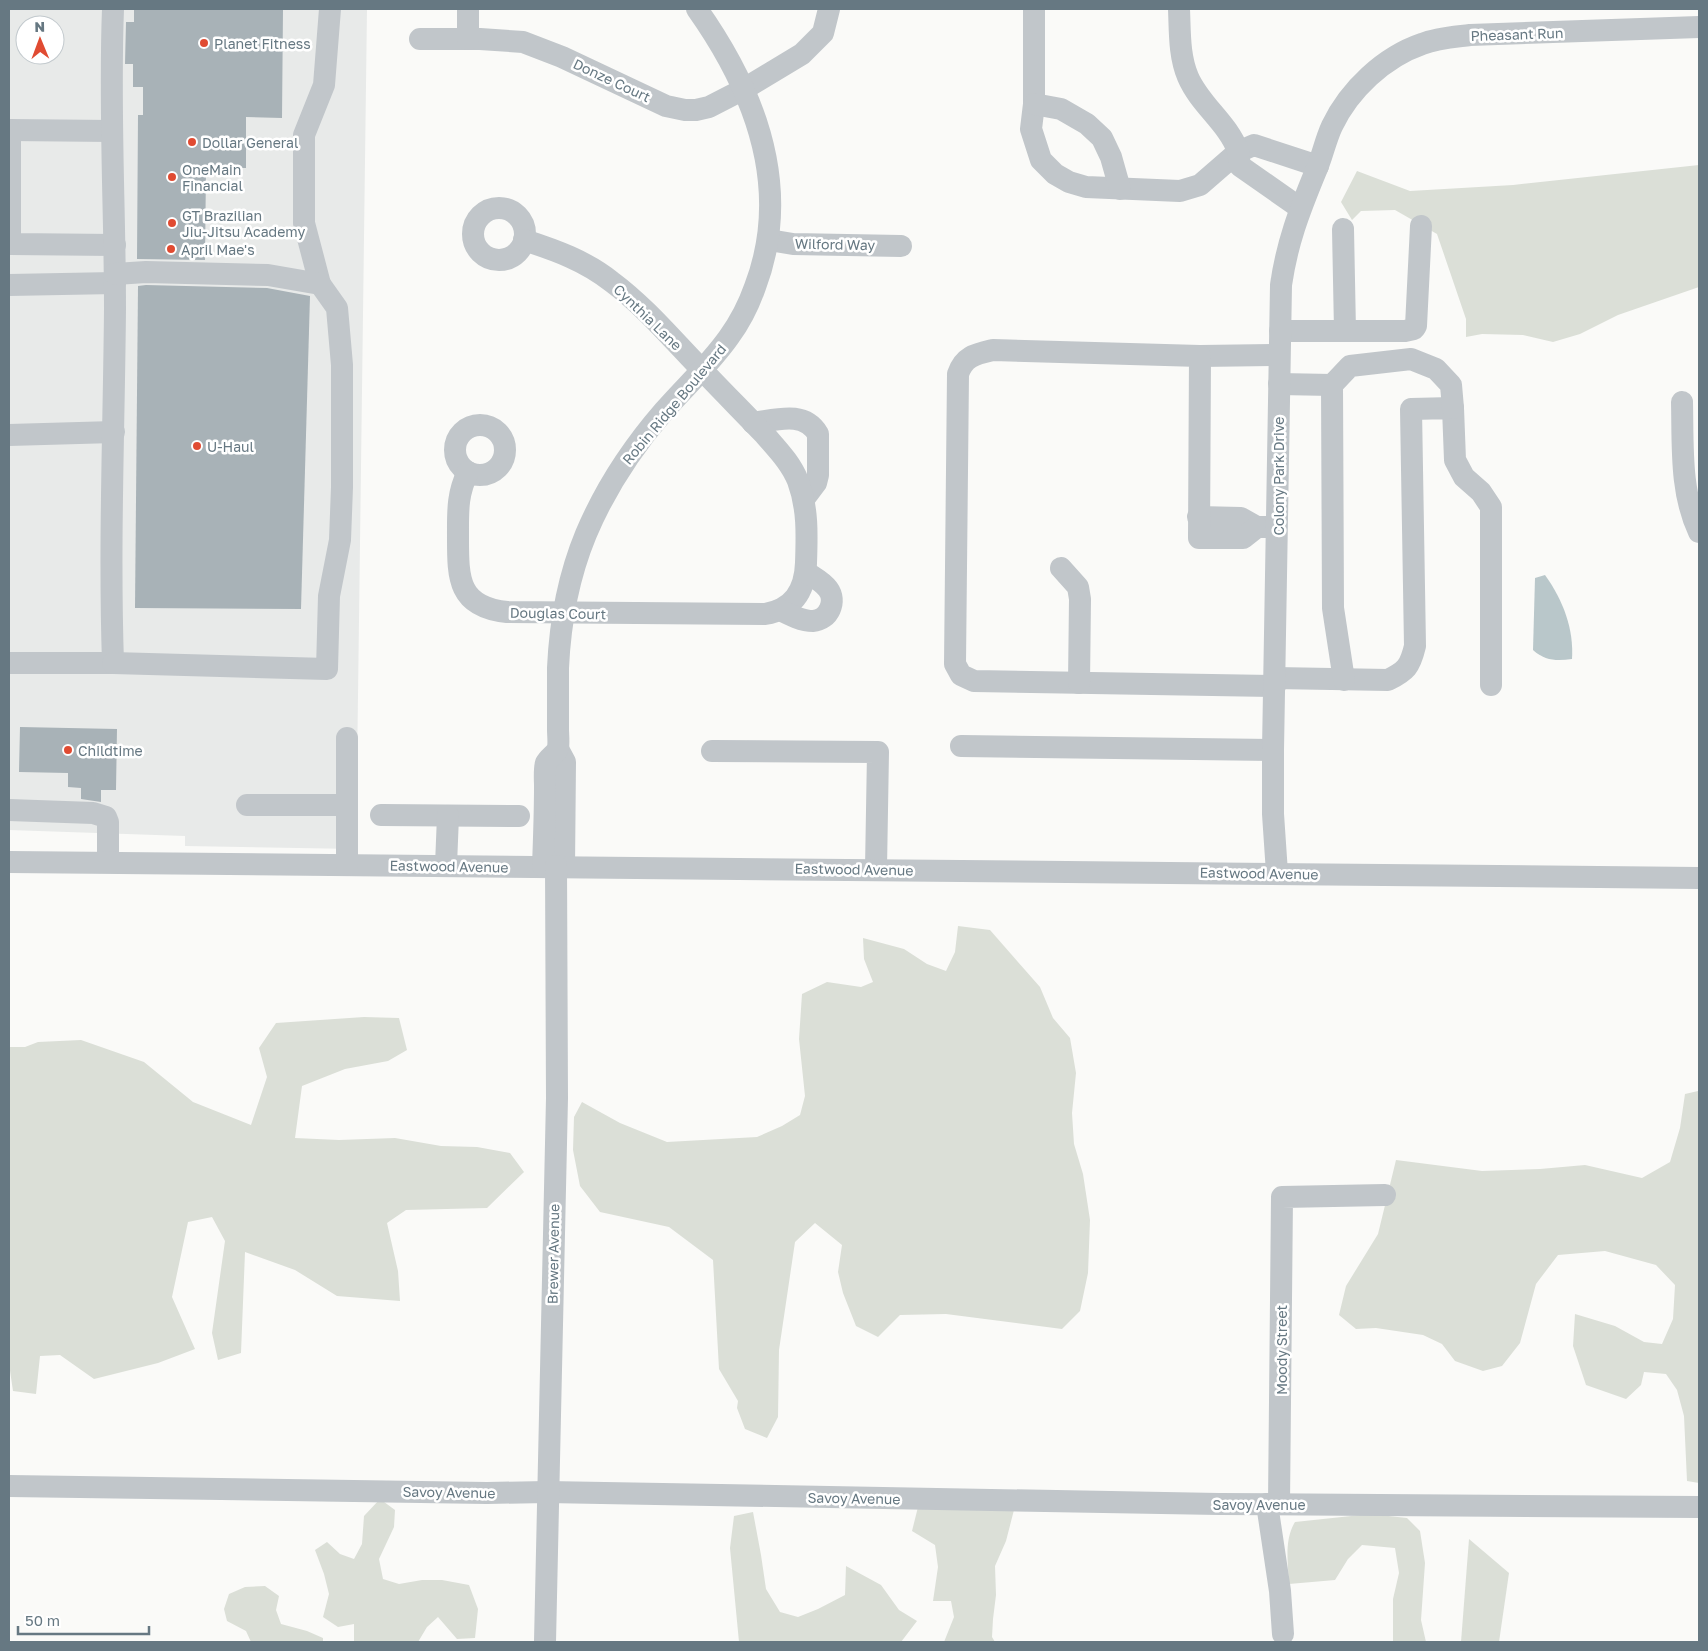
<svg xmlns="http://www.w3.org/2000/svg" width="1708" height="1651" viewBox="0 0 1708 1651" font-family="'Golos Text',sans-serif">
<rect width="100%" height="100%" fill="#fafaf8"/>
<!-- built -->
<path fill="#e8eae9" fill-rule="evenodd" d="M 9,9 L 367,9 L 356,849 L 185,846 L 185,836 L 9,830 ZM 25,25 L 55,25 L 55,55 L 25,55 Z"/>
<!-- green -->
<g fill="#dbdfd7">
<polygon points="1699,165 1699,287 1618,315 1580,334 1553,342 1523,335 1482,334 1466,337 1466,319 1437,234 1395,210 1361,211 1352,220 1341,202 1357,171 1410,191 1513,185"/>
<polygon points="958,926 990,930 1040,987 1053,1018 1070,1038 1076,1073 1072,1113 1074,1144 1083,1174 1090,1220 1088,1273 1080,1311 1062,1329 946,1314 900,1315 878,1337 856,1326 843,1293 838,1272 842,1245 815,1223 795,1242 779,1350 778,1417 767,1438 745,1429 737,1408 738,1401 719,1369 713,1260 669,1227 600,1212 580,1186 573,1150 574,1117 582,1102 620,1123 667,1142 757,1137 782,1126 800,1115 805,1096 799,1039 802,994 827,982 861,987 873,982 864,959 863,938 904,949 927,964 946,971 955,952"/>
<polygon points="364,1017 399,1018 407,1050 388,1061 345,1069 302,1086 295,1138 339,1140 395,1138 441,1146 477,1147 510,1153 524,1172 487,1208 406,1210 387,1223 398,1271 400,1301 337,1296 295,1270 245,1252 241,1353 218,1360 212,1333 225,1241 212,1217 188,1222 172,1297 195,1349 158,1363 94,1379 60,1355 40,1356 36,1394 13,1391 9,1364 9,1047 25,1047 38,1042 81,1040 144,1062 193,1102 251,1125 267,1077 259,1048 276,1023"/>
<polygon points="1698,1091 1699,1483 1687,1481 1684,1416 1677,1390 1666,1374 1644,1372 1641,1385 1626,1399 1586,1385 1573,1346 1575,1314 1615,1326 1644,1342 1662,1344 1673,1319 1675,1285 1656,1265 1605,1251 1558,1255 1536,1284 1520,1343 1502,1366 1483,1371 1455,1361 1442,1344 1423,1335 1376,1328 1356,1329 1339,1315 1346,1286 1378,1234 1396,1160 1482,1171 1540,1169 1585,1165 1642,1178 1670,1162 1680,1128 1685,1094"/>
<polygon points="380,1499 395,1510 394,1527 379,1559 383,1579 399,1584 422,1580 442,1580 469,1585 478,1609 475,1638 457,1639 438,1617 427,1627 418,1642 354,1642 354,1624 338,1627 323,1617 329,1594 324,1574 315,1550 327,1542 340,1554 354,1559 362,1544 364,1516"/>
<polygon points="1015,1506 1006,1541 995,1566 996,1595 993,1619 992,1637 995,1642 944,1642 954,1617 951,1601 933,1601 938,1567 935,1545 912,1531 918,1507"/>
<polygon points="753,1512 761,1555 766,1589 780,1612 798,1617 818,1609 845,1595 846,1566 881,1585 899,1610 917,1621 901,1642 739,1642 730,1548 734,1516"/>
<path d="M 1370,1514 L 1407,1518 L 1420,1531 L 1425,1563 L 1421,1620 L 1426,1642 L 1393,1642 L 1393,1599 L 1399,1573 L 1395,1548 L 1362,1545 L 1348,1559 L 1335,1580 L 1289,1584 C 1288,1563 1284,1540 1295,1522 Z"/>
<polygon points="1469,1539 1509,1573 1499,1642 1461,1642"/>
<polygon points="265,1586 279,1596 276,1610 281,1624 307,1631 323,1638 323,1642 251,1642 246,1631 227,1621 224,1609 229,1594 245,1587"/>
</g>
<!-- water -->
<path fill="#b9c7ca" d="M 1545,575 C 1563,600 1574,629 1572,659 C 1557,661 1545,661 1533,650 L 1535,578 Z"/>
<!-- building -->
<g fill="#a8b2b7">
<polygon points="134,9 283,9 282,118 246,117 246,168 206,168 205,260 137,259 138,115 143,115 143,87 133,87 133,64 125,64 126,22 134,22"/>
<polygon points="146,285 267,288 310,296 301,609 135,608 138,286"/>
<polygon points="20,727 117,729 116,790 101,790 101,802 81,799 81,788 68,787 68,773 19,772"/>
</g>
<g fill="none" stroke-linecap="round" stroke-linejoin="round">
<!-- minor -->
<g stroke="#c1c6ca" stroke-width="22">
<polyline points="1034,9 1034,104 1031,129 1041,160 1055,174 1069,182 1086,187 1180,191 1200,185 1238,152 1254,145 1318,166"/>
<path d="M 1179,9 C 1180,32 1179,56 1188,77 C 1200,105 1228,123 1238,151 C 1239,156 1239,161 1240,166 L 1300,208"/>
<polyline points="420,39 480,39 523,42 562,57 666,106 685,110 696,110 709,107 744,89 802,54 823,33 829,9"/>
<polyline points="468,39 468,9"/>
<polyline points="1034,104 1061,109 1087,124 1102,138 1111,157 1120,189"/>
<polyline points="9,130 112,131"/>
<polyline points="10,130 10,244 115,245"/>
<circle cx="499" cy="234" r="26"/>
<polyline points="1343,229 1345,331"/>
<polyline points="769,240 793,244 901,246"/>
<polyline points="320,284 304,223 304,135 324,85 330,9"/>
<polyline points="9,285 115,283"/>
<polyline points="1280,331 1405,331 1414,329 1416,326 1421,226"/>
<polyline points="1200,356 1279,355"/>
<polyline points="1279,384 1332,385"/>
<path d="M 1682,402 C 1683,446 1680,492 1699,532"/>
<path d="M 753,423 C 776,420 804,410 818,434 L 818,475 L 816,483 L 804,499"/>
<circle cx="480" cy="450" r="25"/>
<polyline points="9,435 114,432"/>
<path d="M 468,472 C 457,494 458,512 458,536 C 458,577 457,607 507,612 L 765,614 C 793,609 805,591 806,563 C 807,535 808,508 798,481 C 791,463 777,449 765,435 C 746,415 726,395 707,375 C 676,344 647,308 612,282 C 586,261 555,250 524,240"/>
<polyline points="1198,517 1241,518 1257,527 1269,527"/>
<path d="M 1257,527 L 1243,538 L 1199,538 L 1200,356 L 993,350 C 976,354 964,356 958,374 L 955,664 L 961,675 L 974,681 L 1275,686"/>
<polyline points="1061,568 1078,587 1080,599 1079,683"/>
<path d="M 780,610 C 790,615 802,621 813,621 C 829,620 837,601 828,589 C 822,581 813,577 806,572"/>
<path d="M 9,663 L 113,663 C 109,545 114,426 115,308 C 115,208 109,108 113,9"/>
<polyline points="113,663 327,669 329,596 340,540 342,487 342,365 337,308 320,284 268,275 146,272 115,274"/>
<path d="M 1275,678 L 1388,680 C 1406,671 1410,667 1415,646 L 1411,409 L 1453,408 L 1455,460 L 1464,477 L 1481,492 L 1491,507 L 1491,685"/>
<polyline points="1344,680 1333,608 1332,385 1350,366 1411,359 1436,369 1451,385 1453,408"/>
<polyline points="961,746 1273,750"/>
<polyline points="558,749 565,762 564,867"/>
<polyline points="712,751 878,752 876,869"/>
<polyline points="247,805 347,805"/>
<polyline points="9,810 93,813 106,817 108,822 108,862"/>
<polyline points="381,815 519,816"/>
<polyline points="9,862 1699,878"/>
<polyline points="347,865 347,738"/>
<polyline points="446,865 448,816"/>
<path d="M 543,866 C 544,840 545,813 545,786 C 545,780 544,769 546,763 C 549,757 556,754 558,748 C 559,743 558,735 558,729 C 558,709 558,688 558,668 C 560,624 569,575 586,534 C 605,489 631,449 664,411 C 685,387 710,364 729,337 C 740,322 749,304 755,287 C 793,187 755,91 697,9"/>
<path d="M 1277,873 L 1273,814 L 1273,750 L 1281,285 C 1287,243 1299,212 1315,173 C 1322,158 1325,141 1332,126 C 1349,90 1384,57 1422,44 C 1437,38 1454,37 1470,35 L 1699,27"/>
<polyline points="9,1486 487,1493 547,1492 1219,1504 1699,1507"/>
<polyline points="1267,1504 1280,1591 1283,1634"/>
<polyline points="1279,1504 1282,1197 1385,1195"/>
<polyline points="545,1642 557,1098 556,866"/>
</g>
</g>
<!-- markers -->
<g fill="#e04b32" stroke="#fff" stroke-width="2">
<circle cx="204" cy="43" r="5"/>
<circle cx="192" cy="142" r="5"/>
<circle cx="172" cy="177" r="5"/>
<circle cx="172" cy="223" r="5"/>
<circle cx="171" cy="249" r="5"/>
<circle cx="197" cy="446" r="5"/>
<circle cx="68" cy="750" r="5"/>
</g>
<g text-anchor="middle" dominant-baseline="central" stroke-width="5" stroke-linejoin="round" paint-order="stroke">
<!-- street labels -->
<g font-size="14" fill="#667882" stroke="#fff">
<text transform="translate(1517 34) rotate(-2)">Pheasant Run</text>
<text transform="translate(612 80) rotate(25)">Donze Court</text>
<text transform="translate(835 244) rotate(1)">Wilford Way</text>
<text transform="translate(648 317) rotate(44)">Cynthia Lane</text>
<text transform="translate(674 404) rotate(-50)">Robin Ridge Boulevard</text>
<text transform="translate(1278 476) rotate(-90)">Colony Park Drive</text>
<text transform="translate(558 613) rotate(1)">Douglas Court</text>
<text transform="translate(449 866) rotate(1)">Eastwood Avenue</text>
<text transform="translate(854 869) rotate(1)">Eastwood Avenue</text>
<text transform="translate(1259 873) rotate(1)">Eastwood Avenue</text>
<text transform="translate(553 1254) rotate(-89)">Brewer Avenue</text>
<text transform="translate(1281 1350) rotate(-90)">Moody Street</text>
<text transform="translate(449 1492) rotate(1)">Savoy Avenue</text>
<text transform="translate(854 1498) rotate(1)">Savoy Avenue</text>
<text x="1259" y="1504">Savoy Avenue</text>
</g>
<!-- poi labels -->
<g font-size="14" fill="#667882" stroke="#fff" text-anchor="start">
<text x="214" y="43">Planet Fitness</text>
<text x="202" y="142">Dollar General</text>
<text x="182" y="169">OneMain<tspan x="182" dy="16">Financial</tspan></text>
<text x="182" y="215">GT Brazilian<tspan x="182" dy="16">Jiu-Jitsu Academy</tspan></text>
<text x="181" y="249">April Mae's</text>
<text x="207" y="446">U-Haul</text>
<text x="78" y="750">Childtime</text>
</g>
</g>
<!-- border -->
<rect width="1708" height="1651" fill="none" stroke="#667882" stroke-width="20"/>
<!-- north arrow -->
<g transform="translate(40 40) rotate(359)"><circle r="24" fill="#ffffff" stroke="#c2c9cd"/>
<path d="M0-4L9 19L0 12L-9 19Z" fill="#e04b32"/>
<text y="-8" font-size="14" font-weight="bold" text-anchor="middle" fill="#667882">N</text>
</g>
<!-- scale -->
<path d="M18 1626v8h131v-8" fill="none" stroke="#667882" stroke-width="2.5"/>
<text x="25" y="1626" font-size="15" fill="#667882" stroke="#ffffff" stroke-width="4" paint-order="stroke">50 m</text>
</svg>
